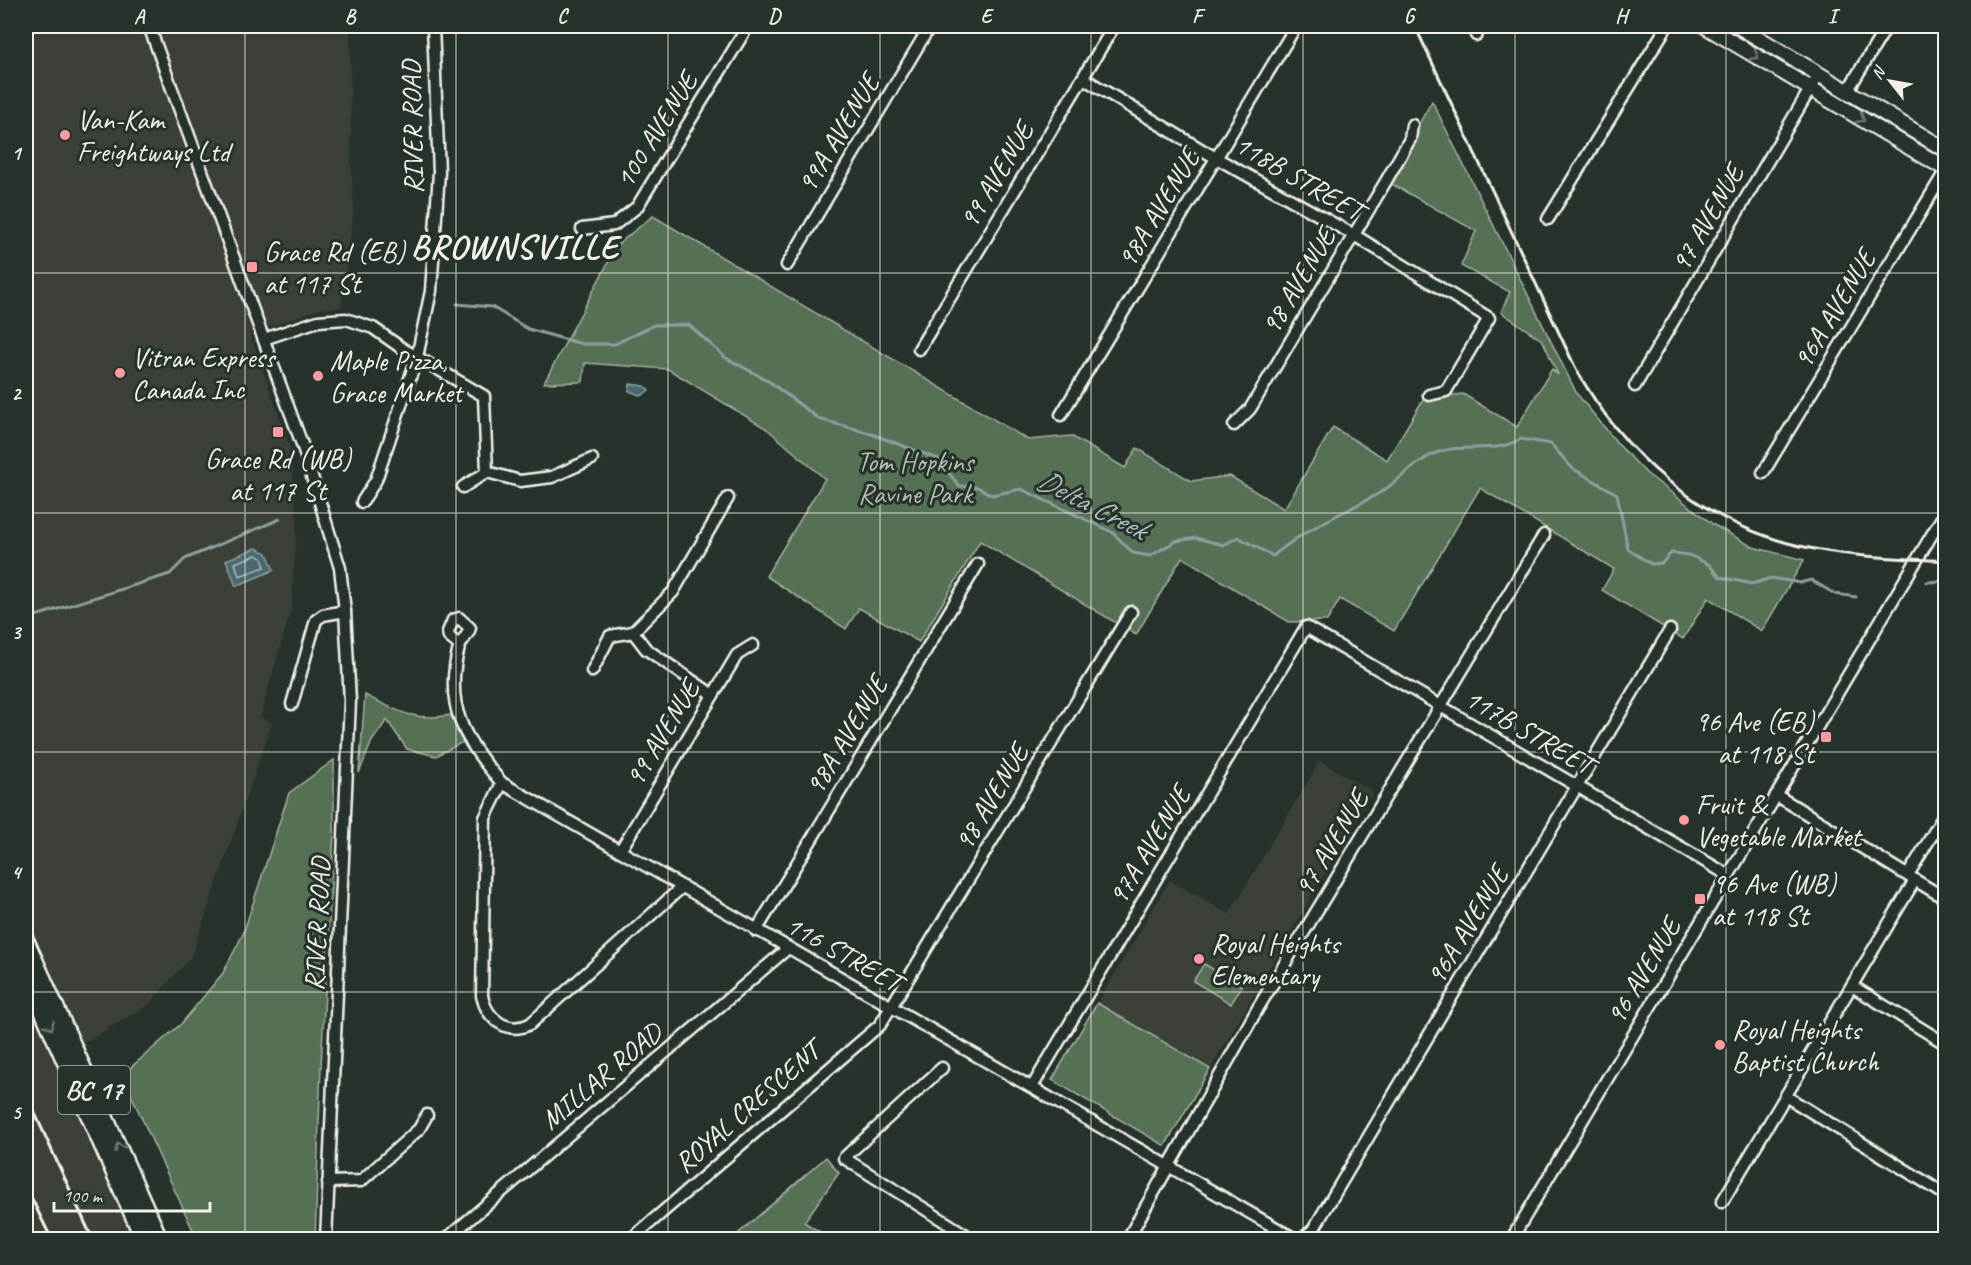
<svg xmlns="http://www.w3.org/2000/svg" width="1971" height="1265" viewBox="0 0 1971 1265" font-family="Caveat,sans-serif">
<rect width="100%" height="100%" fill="#26332d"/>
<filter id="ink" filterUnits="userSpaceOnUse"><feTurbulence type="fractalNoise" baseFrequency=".0167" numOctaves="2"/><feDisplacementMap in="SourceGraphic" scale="12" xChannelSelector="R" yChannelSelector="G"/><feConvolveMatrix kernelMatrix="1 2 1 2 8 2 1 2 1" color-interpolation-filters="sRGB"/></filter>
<g filter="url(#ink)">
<!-- built -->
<g fill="#3a4039">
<polygon points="26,26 350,26 351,167 354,209 341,307 319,309 250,334 291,450 297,520 291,610 260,717 272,723 191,957 147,1006 54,1060 132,1239 26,1239"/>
<polygon points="1320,761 1373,792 1165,1146 1052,1080 1170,880 1229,914"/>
</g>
<!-- green -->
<g fill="#577056" stroke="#a6b09f" stroke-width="1.5">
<polygon points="1432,101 1577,394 1619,445 1646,473 1714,525 1753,547 1804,560 1762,631 1708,598 1683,639 1602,590 1614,569 1480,488 1394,631 1340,599 1327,621 1289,622 1182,557 1136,635 980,541 919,642 859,608 846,629 766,576 825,479 767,429 668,369 585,363 583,382 544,383 618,244 653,216 1028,440 1071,436 1125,468 1137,448 1191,481 1230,476 1284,509 1333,427 1387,460 1424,398 1463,394 1517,427 1552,369 1558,375 1543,341 1501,312 1510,292 1461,266 1476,231 1386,181"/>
<path d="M 365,695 C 397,711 414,722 451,715 L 463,742 L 436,756 L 407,749 L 387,720 L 372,741 L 359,773 Z"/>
<polygon points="334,760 334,833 321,1065 315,1239 197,1239 122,1075 181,1024 223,973 243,934 289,793"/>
<polygon points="1204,964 1242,986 1231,1004 1193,981"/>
<polygon points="1097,1003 1210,1069 1165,1146 1052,1080"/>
<polygon points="826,1157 839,1173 804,1222 831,1239 732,1239"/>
</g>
<!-- water -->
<g fill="#4a6770" stroke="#8e9ea0" stroke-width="1.5">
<polygon points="630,384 645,386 649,390 642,396 629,391"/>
<polygon points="256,548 267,553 274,570 236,586 226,560"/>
</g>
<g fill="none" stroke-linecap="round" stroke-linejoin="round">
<!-- shore -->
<polygon stroke="#b0bab8" stroke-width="1.5" points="256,555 262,558 265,567 239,576 235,563"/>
<!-- stream -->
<g stroke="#8e9ea0" stroke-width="3">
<path d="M 457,304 L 492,307 L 528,329 L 582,344 L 615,344 L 654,325 L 689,325 L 726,358 L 767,380 L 819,419 L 869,433 L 938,459 L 959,486 L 977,487 L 992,495 L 1021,489 L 1112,532 L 1133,553 L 1150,556 L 1176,541 L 1196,538 L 1224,545 L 1238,537 L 1273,556 C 1304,529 1340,515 1376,495 C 1397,484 1413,462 1436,453 C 1465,442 1494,455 1521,439 L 1551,444 L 1572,468 L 1617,494 L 1628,549 L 1651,564 L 1662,563 L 1671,553 L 1689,555 L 1708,564 L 1720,577 L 1752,584 L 1771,578 L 1800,583 L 1811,580 L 1835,594 L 1856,597"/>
<polyline points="1927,582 1946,581"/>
<polyline points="26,619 170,574 185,559 280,519"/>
</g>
<!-- minor casing -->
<g stroke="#f4f1e8" stroke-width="15">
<g id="minor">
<polyline points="149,26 303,447 340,568 345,611 350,701 326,1240"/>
<polyline points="1476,35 1482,26"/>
<polyline points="1083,78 1202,150 1354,235 1489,318 1446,391 1429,395"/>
<polyline points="1848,90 1887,26"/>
<polyline points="1548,219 1667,26"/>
<polyline points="582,229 614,225 637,207 748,26"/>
<polyline points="787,265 930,26"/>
<polyline points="264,339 318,321 346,319 373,328 403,349 484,396 487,472 520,481 552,477 592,459"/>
<polyline points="919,349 1114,26"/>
<polyline points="1635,386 1819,74"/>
<polyline points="1061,415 1296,26"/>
<polyline points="1234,425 1250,409 1386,181 1410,139 1412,125"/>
<polyline points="1763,473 1946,170"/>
<polyline points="463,487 487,472"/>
<polyline points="362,502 376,480 417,357 431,291 439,172 433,26"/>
<polyline points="633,632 673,592 728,498"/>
<path d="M 459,645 L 449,637 L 448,632 L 453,620 L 459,618 L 470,628 C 468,636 461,640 459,648 C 443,705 465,742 502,783 L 1297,1240"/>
<polyline points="592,671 610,636 633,632 646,649 713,695"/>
<polyline points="292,704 316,620 323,615 345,611"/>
<path d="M 502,783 L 485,818 L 482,996 C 487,1019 507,1035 530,1024 L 682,887"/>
<polyline points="1776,795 1946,899"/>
<polyline points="620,851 737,655 753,645"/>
<polyline points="1908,875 1946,812"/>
<polyline points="756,931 978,564"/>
<polyline points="1852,986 1946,1044"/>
<polyline points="942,1068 844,1158 974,1240"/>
<polyline points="1032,1087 1306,627 1728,875"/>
<polyline points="1787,1097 1946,1195"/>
<polyline points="328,1182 361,1181 419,1129 427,1115"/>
<polyline points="1722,1202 1915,880"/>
<polyline points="445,1240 787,949"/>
<polyline points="630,1240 880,1025 1131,612"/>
<polyline points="1127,1240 1258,1008 1544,535"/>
<polyline points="1301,1240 1313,1230 1670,630"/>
<polyline points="1511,1240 1946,511"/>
</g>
</g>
<!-- major casing -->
<g stroke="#f4f1e8" stroke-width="18">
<g id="major">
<polyline points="1705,26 1946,169"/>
<polyline points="1738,26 1946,150"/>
</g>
</g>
<!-- highway casing -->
<g stroke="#f4f1e8" stroke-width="20">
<g id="highway">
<polyline points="26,941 160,1240"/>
<polyline points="26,973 144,1240"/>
</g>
</g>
<!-- minor -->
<use href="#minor" stroke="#26332d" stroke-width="10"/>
<!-- major -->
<use href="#major" stroke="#26332d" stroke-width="14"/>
<!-- highway -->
<use href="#highway" stroke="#26332d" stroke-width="15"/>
<!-- rail -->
<g stroke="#f4f1e8" stroke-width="3">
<path d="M 1415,26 L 1575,367 C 1623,455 1701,523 1800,546 C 1848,557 1897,558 1946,561"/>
<polyline points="26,1094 93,1240"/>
<polyline points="26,1187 52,1240"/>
</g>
</g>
<!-- one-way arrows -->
<defs><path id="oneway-chevron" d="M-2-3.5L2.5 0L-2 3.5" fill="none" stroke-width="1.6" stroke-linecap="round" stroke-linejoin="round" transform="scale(1.5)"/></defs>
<g stroke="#6e766e">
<use href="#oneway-chevron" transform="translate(1755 56) rotate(31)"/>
<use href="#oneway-chevron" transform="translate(1861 119) rotate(31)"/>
<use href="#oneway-chevron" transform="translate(50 1026) rotate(65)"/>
<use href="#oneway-chevron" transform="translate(119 1147) rotate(-114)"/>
</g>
</g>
<!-- grid -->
<path fill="none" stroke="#f4f1e8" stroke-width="1.5" stroke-opacity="0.55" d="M 245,26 L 245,1240M 456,26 L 456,1240M 668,26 L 668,1240M 880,26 L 880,1240M 1091,26 L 1091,1240M 1303,26 L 1303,1240M 1515,26 L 1515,1240M 1726,26 L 1726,1240M 26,273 L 1946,273M 26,513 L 1946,513M 26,752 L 1946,752M 26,992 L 1946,992"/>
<!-- markers -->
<g fill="#ff9aa2" stroke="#26332d" stroke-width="2">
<circle cx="65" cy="135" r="6"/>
<rect x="246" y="261" width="12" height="12" rx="3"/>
<circle cx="120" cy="373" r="6"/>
<circle cx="318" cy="376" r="6"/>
<rect x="272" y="426" width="12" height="12" rx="3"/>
<rect x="1820" y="731" width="12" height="12" rx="3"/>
<circle cx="1684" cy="820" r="6"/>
<rect x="1694" y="893" width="12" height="12" rx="3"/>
<circle cx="1199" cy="959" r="6"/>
<circle cx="1720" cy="1045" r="6"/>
</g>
<g text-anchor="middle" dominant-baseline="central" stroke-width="6" stroke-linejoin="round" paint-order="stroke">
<!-- shield labels -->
<rect fill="#26332d" stroke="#b6b8b0" stroke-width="1.5" x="58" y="1066" width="72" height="48" rx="4.5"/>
<g font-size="27" font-weight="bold" fill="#f4f1e8">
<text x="94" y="1090">BC 17</text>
</g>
<!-- poi labels -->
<g font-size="28" fill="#f4f1e8" stroke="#26332d" text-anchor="start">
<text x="77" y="119">Van-Kam<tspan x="77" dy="32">Freightways Ltd</tspan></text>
<text x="264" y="251">Grace Rd (EB)<tspan x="264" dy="32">at 117 St</tspan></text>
<text x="132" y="357">Vitran Express<tspan x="132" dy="32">Canada Inc</tspan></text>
<text x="330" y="360">Maple Pizza,<tspan x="330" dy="32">Grace Market</tspan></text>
<text x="278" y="458" text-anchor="middle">Grace Rd (WB)<tspan x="278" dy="32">at 117 St</tspan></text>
<text x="1814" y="721" text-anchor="end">96 Ave (EB)<tspan x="1814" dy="32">at 118 St</tspan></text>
<text x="1696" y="804">Fruit &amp;<tspan x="1696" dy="32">Vegetable Market</tspan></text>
<text x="1712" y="883">96 Ave (WB)<tspan x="1712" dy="32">at 118 St</tspan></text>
<text x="1211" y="943">Royal Heights<tspan x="1211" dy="32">Elementary</tspan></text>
<text x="1732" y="1029">Royal Heights<tspan x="1732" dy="32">Baptist Church</tspan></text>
</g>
<!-- street labels -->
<g font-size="28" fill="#f4f1e8" stroke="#26332d">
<text transform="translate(412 127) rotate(-91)">RIVER ROAD</text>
<text transform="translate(656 130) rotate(-58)">100 AVENUE</text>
<text transform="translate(838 133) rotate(-59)">99A AVENUE</text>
<text transform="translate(996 175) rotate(-59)">99 AVENUE</text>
<text transform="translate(1299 177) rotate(30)">118B STREET</text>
<text transform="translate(1158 208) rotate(-59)">98A AVENUE</text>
<text transform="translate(1707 218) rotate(-60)">97 AVENUE</text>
<text transform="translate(1298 281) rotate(-59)">98 AVENUE</text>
<text transform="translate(1834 309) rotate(-59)">96A AVENUE</text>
<text transform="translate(1529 731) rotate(30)">117B STREET</text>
<text transform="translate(662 733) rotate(-59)">99 AVENUE</text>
<text transform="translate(846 735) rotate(-59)">98A AVENUE</text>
<text transform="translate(991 797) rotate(-59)">98 AVENUE</text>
<text transform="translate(1331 843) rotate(-59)">97 AVENUE</text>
<text transform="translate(1149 845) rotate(-59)">97A AVENUE</text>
<text transform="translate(317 924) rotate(-87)">RIVER ROAD</text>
<text transform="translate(1467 925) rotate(-59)">96A AVENUE</text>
<text transform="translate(844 953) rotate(29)">116 STREET</text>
<text transform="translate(1643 971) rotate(-59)">96 AVENUE</text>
<text transform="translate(601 1076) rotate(-40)">MILLAR ROAD</text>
<text transform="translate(747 1107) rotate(-41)">ROYAL CRESCENT</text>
</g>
<!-- park labels -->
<g font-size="28" fill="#b5bdae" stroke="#26332d">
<text x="915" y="461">Tom Hopkins<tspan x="915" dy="32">Ravine Park</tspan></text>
</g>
<!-- water labels -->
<g font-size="30" font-style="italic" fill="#b0bab8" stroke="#26332d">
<text transform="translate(1092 504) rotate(27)">Delta Creek</text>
</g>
<!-- district labels -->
<g font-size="34" font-weight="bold" letter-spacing="1.5" fill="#f4f1e8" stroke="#26332d">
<text x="515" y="246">BROWNSVILLE</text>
</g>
</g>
<!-- margin -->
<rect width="1971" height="1265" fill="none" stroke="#26332d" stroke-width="66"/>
<!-- north arrow -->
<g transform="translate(1890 81) rotate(301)" stroke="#26332d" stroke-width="4.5" paint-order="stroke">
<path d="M0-4.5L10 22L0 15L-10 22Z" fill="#f4f1e8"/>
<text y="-9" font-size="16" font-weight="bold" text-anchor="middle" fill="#f4f1e8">N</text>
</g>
<!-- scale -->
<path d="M54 1202v9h156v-9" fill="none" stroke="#f4f1e8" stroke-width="3"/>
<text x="63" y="1202" font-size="18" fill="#f4f1e8" stroke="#26332d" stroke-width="4.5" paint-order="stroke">100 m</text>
<rect x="33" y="33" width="1905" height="1199" fill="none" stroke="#f4f1e8" stroke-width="2"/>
<g font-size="20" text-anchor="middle" font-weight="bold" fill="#f4f1e8">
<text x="139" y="23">A</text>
<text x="350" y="23">B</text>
<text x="562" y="23">C</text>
<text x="774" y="23">D</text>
<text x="986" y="23">E</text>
<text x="1197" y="23">F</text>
<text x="1409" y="23">G</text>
<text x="1621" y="23">H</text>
<text x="1832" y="23">I</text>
<text x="16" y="160">1</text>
<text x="16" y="400">2</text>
<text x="16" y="639">3</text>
<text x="16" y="879">4</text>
<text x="16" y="1119">5</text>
</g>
</svg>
